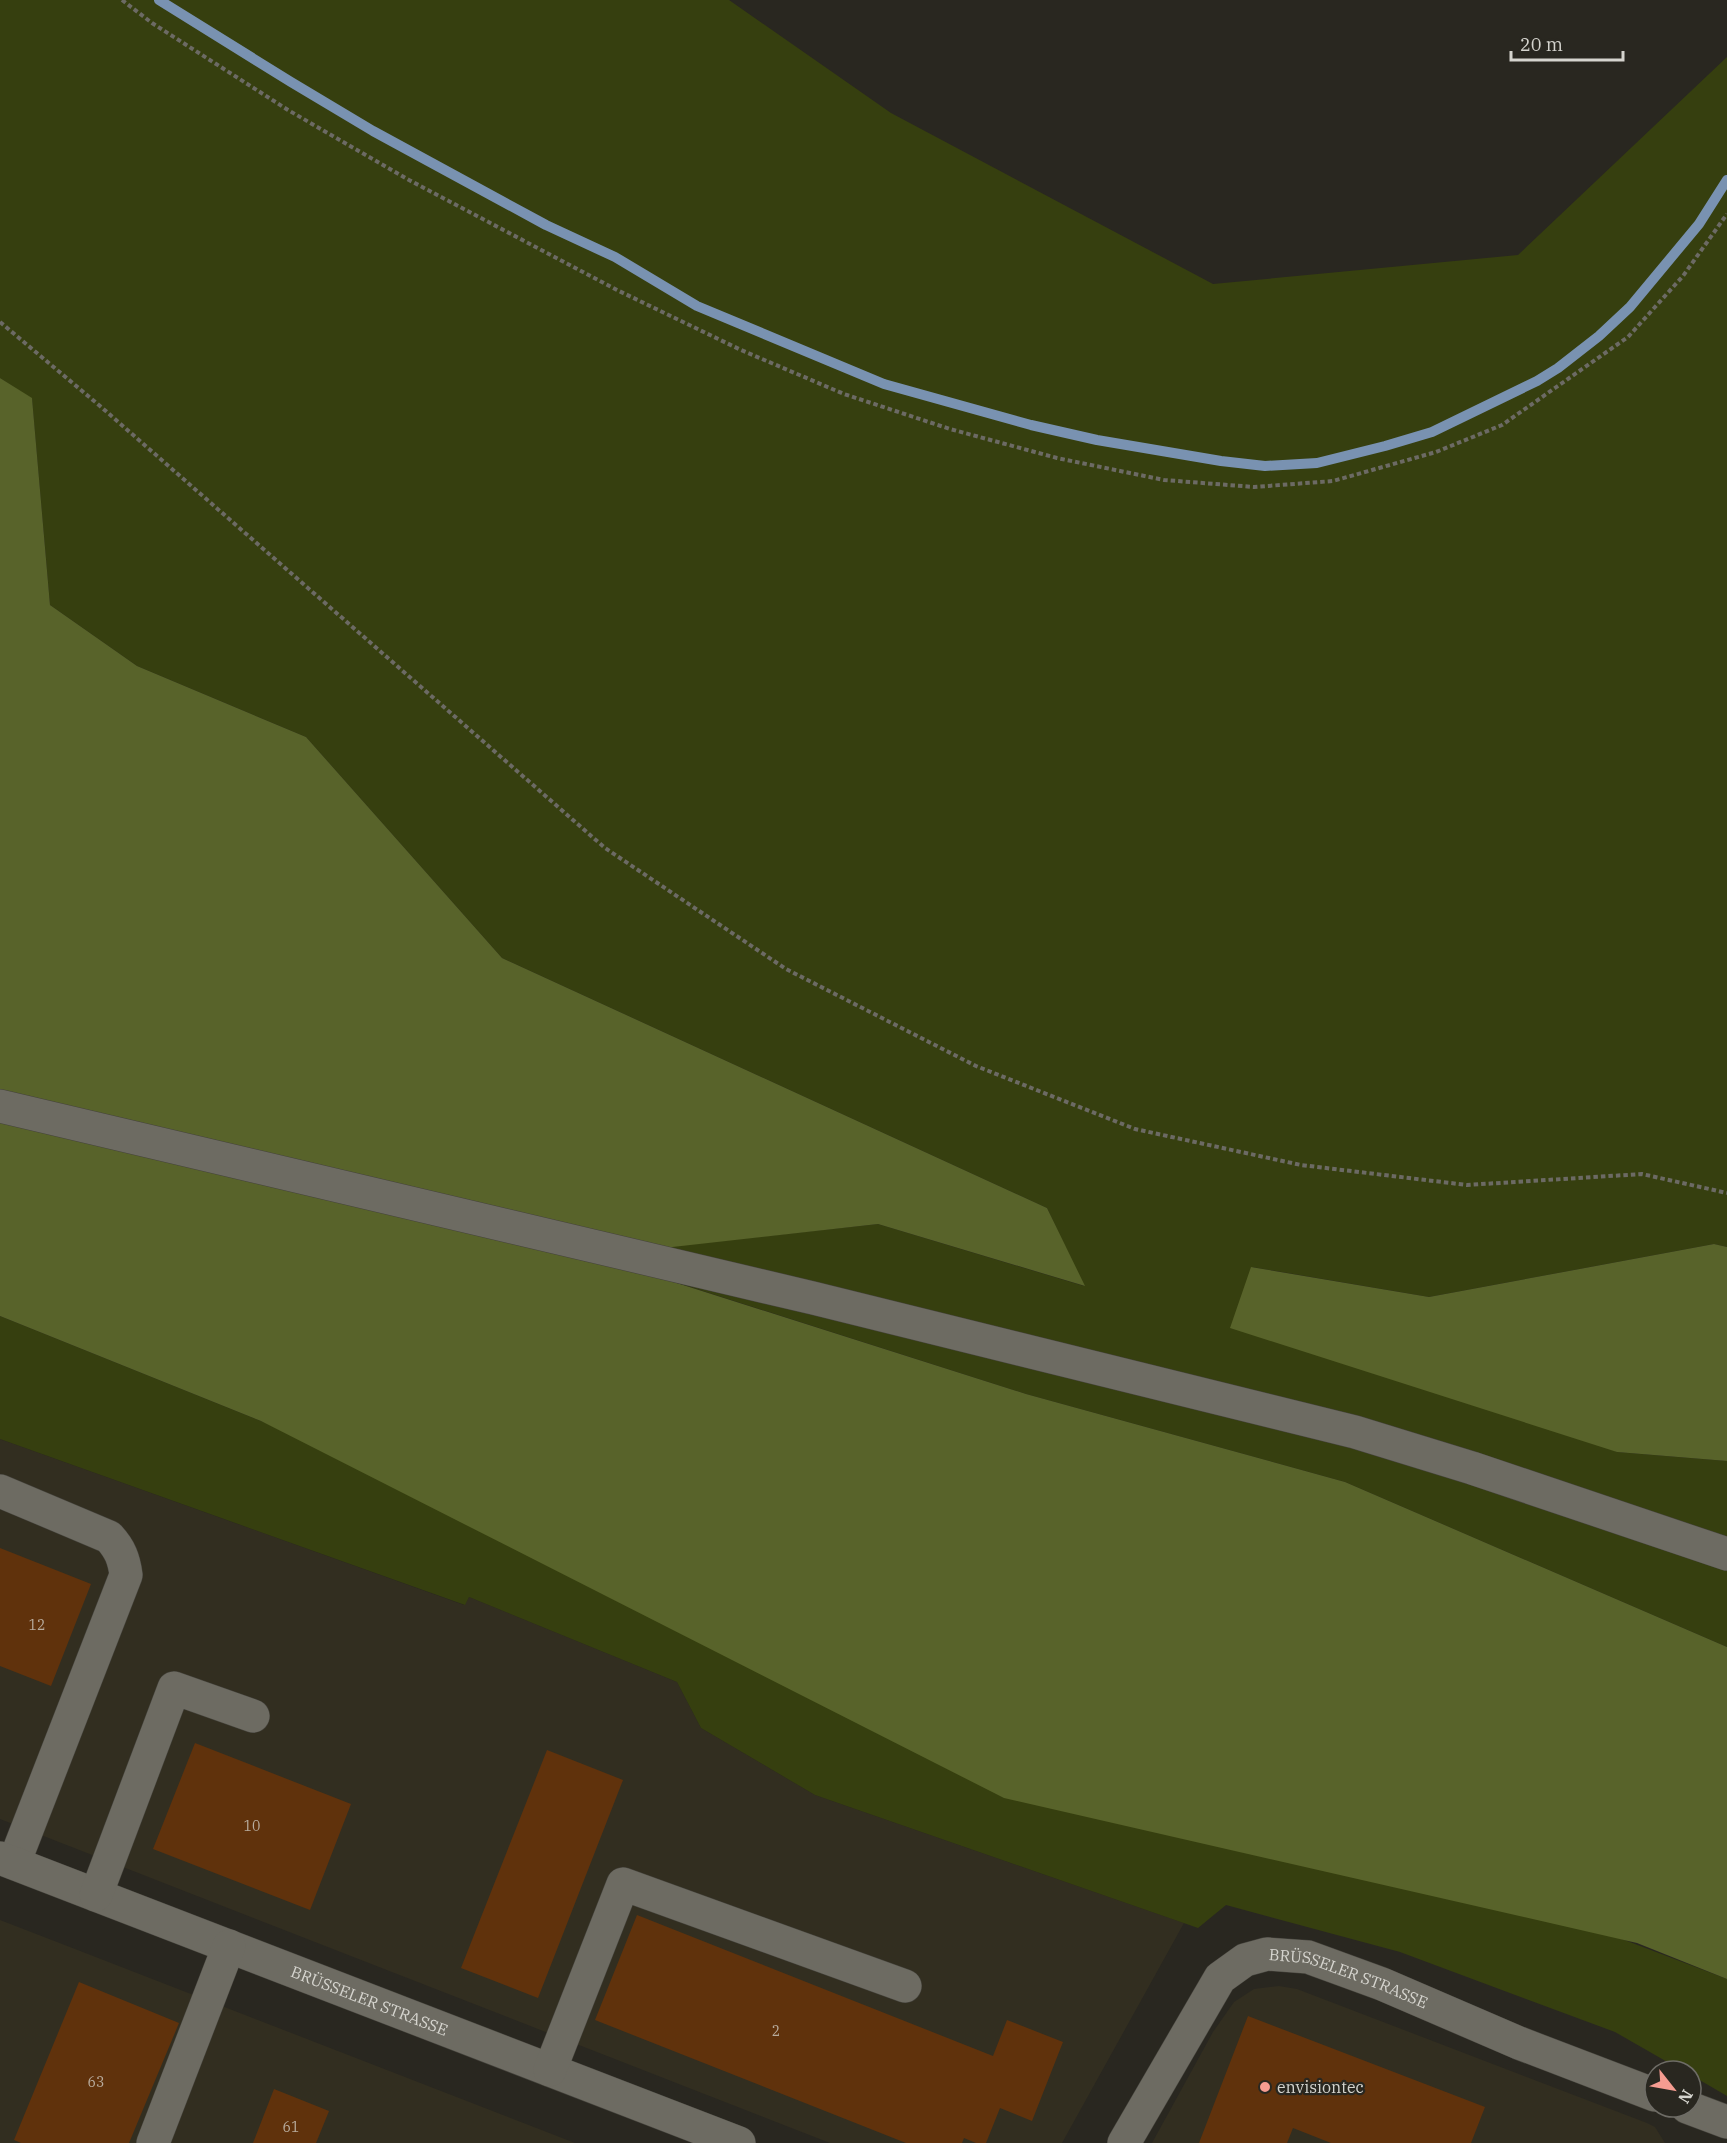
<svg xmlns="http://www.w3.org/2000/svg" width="1727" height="2143" viewBox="0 0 1727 2143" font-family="'IBM Plex Serif',serif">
<rect width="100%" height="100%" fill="#292720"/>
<!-- built -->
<g fill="#322e20">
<polygon points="0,1439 464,1605 469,1597 677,1682 701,1728 815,1795 1184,1923 1062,2143 830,2143 0,1819"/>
<polygon points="0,1920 57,1942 575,2143 0,2143"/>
<polygon points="1279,1986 1297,1989 1647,2123 1655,2127 1665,2143 1152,2143 1213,2032 1234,2002 1254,1989"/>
</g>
<!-- green -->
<g fill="#363f0f">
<polygon points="0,0 729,0 891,113 1213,284 1518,255 1727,57 1727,1247 1714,1244 1429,1297 1252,1267 1617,1452 1727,1461 1727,1647 1345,1482 1026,1394 590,1255 878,1224 1084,1286 1047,1208 502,958 306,737 137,666 50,605 32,399 0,378"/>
<polygon points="0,1316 261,1421 1727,1979 1727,2096 1691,2075 1691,2071 1683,2071 1615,2032 1400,1952 1226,1905 1198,1928 815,1795 701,1728 677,1682 469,1597 465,1605 0,1439"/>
</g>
<!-- forest -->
<g fill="#58632a">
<polygon points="0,378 32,398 50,605 137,666 306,737 502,958 1047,1208 1085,1286 878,1224 592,1256 1026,1394 1345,1482 1727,1647 1727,1979 1637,1943 1004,1798 261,1421 0,1316"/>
<polygon points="1714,1244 1727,1247 1727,1461 1617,1452 1230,1328 1251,1267 1429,1297"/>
</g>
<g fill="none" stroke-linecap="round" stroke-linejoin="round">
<!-- stream -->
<polyline stroke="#7992b1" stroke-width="10" points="159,0 291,82 373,131 546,225 615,257 697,306 884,384 1031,425 1097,440 1221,461 1265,466 1317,463 1385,446 1432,432 1537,381 1558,368 1599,336 1630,307 1699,224 1727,180"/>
</g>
<!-- building -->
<g fill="#60320c">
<polygon points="0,1548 91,1584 51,1686 0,1666"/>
<polygon points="195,1743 351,1804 310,1910 153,1849"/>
<polygon points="547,1750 623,1780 538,1998 461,1968"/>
<polygon points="637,1915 993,2056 1007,2020 1063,2042 1032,2121 1000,2108 986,2143 976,2143 964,2138 962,2143 906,2143 595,2020"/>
<polygon points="79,1982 179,2023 129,2143 21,2143 14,2140"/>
<polygon points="1248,2016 1485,2107 1471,2143 1331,2143 1293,2128 1287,2143 1199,2143"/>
<polygon points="274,2089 329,2111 316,2143 253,2143"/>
</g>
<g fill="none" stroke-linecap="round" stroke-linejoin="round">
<!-- minor casing -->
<g stroke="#45433c" stroke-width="34">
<g id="minor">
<polyline points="0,1106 813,1298 1355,1432 1472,1468 1727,1554"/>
<path d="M 0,1491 L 109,1537 C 120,1549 124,1559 126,1575 L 14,1863"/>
<path id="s1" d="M 0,1858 L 739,2143"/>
<polyline points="96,1895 174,1688 253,1716"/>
<polyline points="550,2070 623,1884 905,1986"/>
<polyline points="1687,2107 1727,2122"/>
<polyline points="153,2143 229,1946"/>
<path id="s2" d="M 1124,2143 L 1220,1978 L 1245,1960 L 1267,1954 L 1308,1957 L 1382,1984 L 1519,2043 L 1655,2095"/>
</g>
</g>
<!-- path -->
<g stroke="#6c6a64" stroke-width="4" stroke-dasharray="4.5 3" stroke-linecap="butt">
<polyline points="122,0 152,23 288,110 409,180 617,290 741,350 844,394 950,429 1057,458 1164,480 1254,487 1333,481 1436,452 1502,425 1628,337 1683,276 1727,214"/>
<polyline points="0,322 100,406 605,848 786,969 976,1066 1135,1129 1301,1165 1467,1185 1642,1174 1727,1193"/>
</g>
<!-- minor -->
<use href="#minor" stroke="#6d6b62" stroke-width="33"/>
</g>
<!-- markers -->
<circle fill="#f59c91" stroke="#292720" stroke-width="2" cx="1265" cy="2087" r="6"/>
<g text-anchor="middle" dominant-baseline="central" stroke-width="4.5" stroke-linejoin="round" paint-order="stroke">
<!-- number labels -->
<g font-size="14" fill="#b8ac9e">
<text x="37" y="1625">12</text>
<text x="252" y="1826">10</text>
<text x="776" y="2031">2</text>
<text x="96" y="2082">63</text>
<text x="291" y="2127">61</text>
</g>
<!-- street labels -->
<g font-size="16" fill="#d5d4ce" stroke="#292720">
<text stroke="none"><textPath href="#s2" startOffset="330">BRÜSSELER STRASSE</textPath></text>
<text stroke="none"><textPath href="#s1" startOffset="396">BRÜSSELER STRASSE</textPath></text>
</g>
<!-- poi labels -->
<g font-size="16" fill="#d5d4ce" stroke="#292720" text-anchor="start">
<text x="1277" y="2087">envisiontec</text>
</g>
</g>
<!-- north arrow -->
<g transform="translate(1673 2089) rotate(121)"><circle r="28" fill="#292720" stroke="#6e6c66" stroke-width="1.5"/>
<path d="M0-4.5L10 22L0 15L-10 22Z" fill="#f59c91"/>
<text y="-9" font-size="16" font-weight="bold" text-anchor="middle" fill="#d5d4ce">N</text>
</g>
<!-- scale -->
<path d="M1511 51v9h112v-9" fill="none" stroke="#d5d4ce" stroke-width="3"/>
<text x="1520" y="51" font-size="18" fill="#d5d4ce" stroke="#292720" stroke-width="4.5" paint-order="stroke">20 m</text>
</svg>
